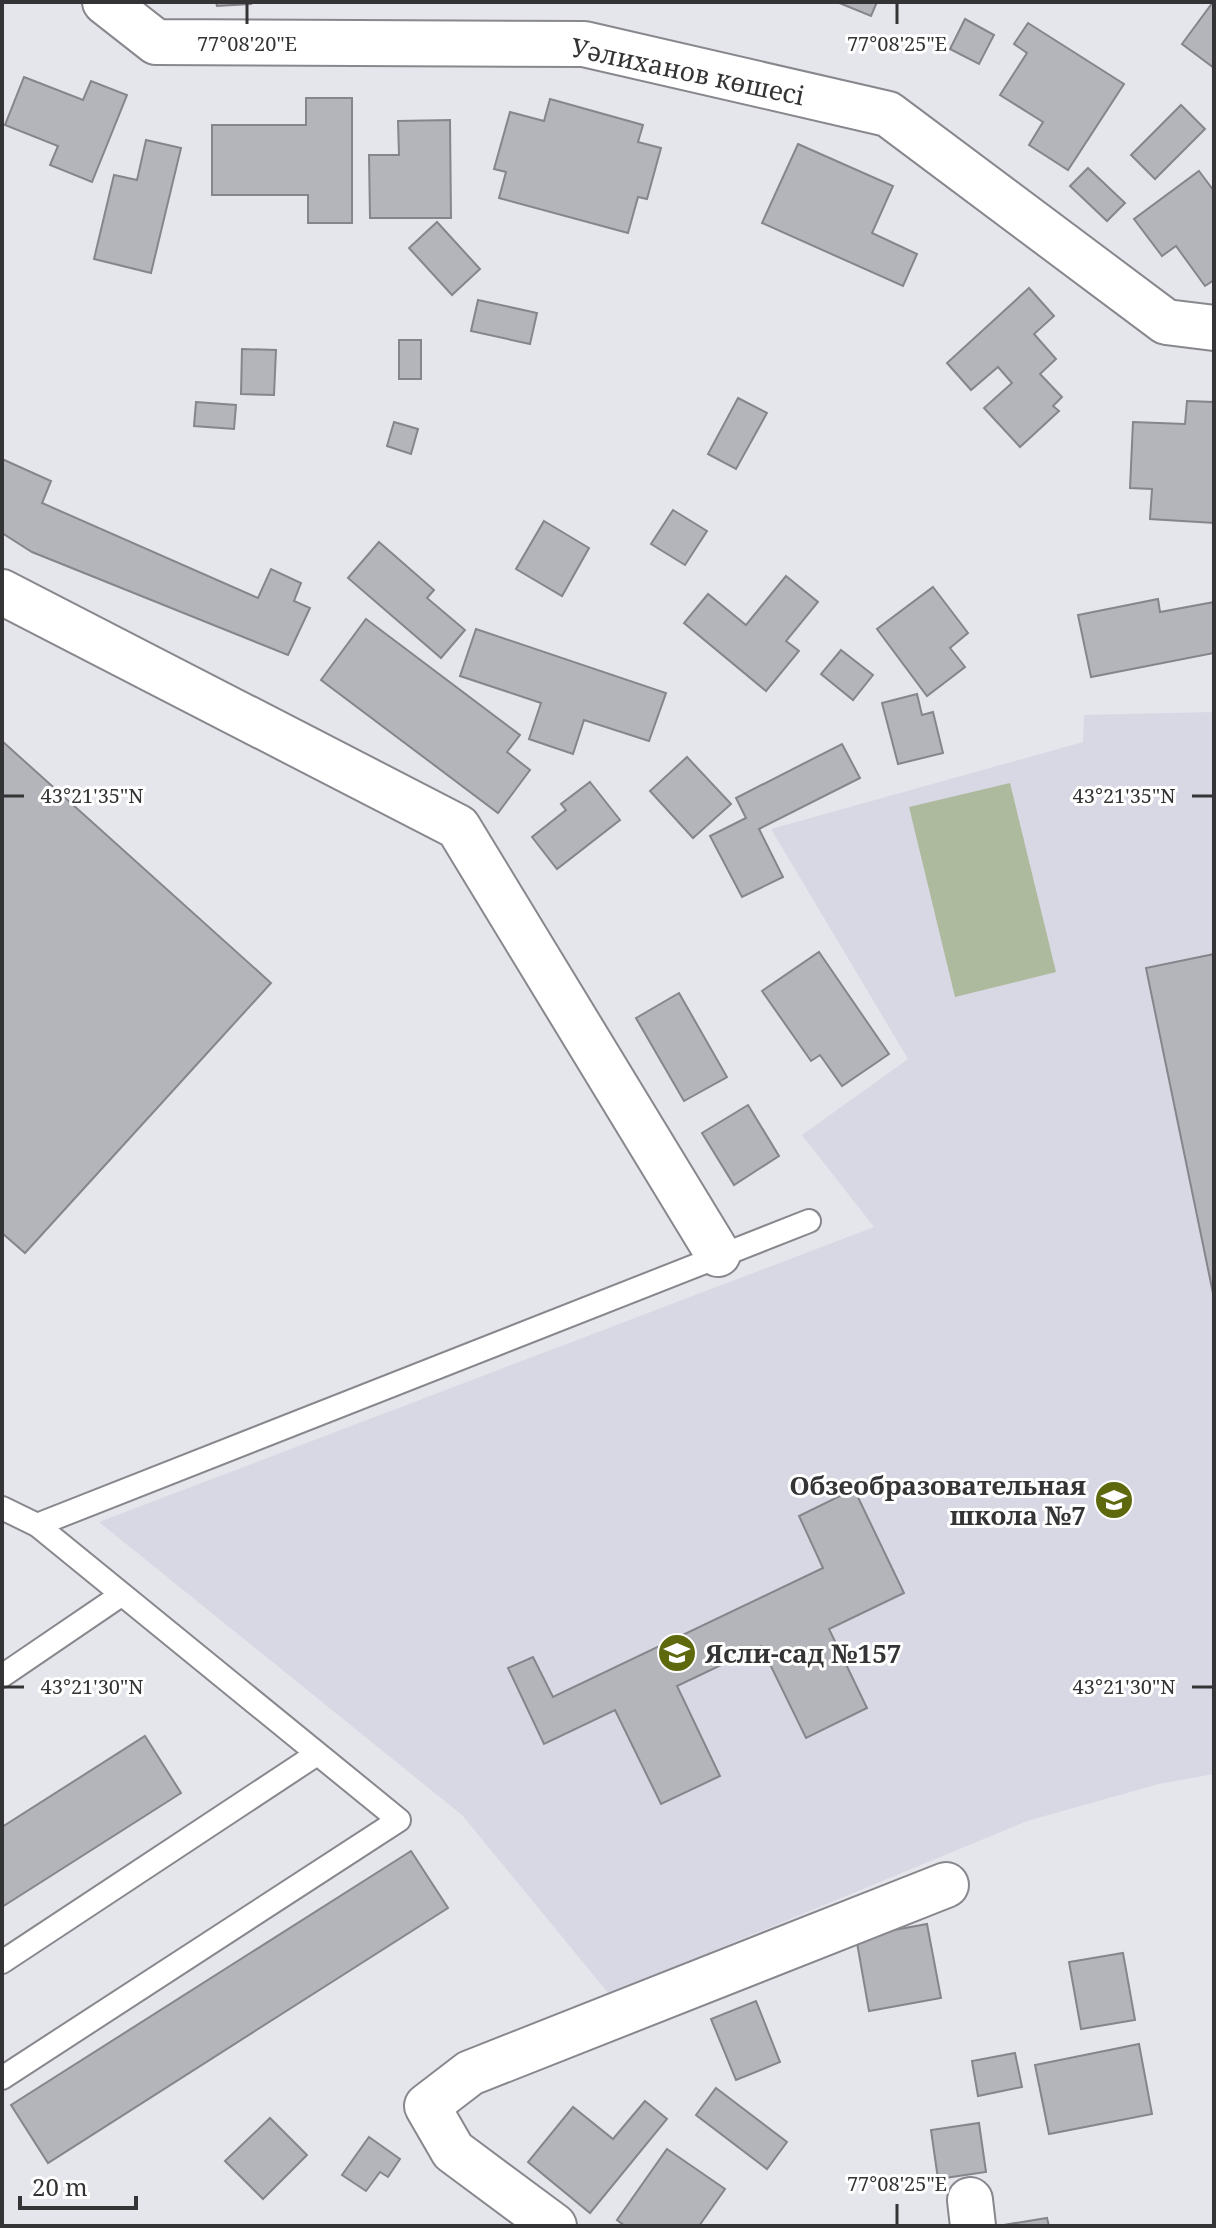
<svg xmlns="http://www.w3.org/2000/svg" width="1216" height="2228" viewBox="0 0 1216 2228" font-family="'Noto Serif',serif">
<rect width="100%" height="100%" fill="#e5e5ec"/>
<!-- built -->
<polygon fill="#d8d8e5" points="1214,712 1214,1774 1159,1784 1027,1821 609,1994 462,1815 99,1522 874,1227 802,1135 908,1059 771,829 1083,742 1084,715"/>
<!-- grass -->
<polygon fill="#aeba9d" points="1010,783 1056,972 955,997 909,807"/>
<!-- building -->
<g fill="#b4b5bb" stroke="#85858b" stroke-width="2">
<polygon points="216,2 251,2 251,4 217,6"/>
<polygon points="837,2 877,2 871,16"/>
<polygon points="1213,2 1214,2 1214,68 1182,44"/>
<polygon points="965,19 994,35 979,64 950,49"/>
<polygon points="1028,23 1124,84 1068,170 1029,145 1043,122 1000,95 1027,53 1014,44"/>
<polygon points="24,77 83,100 91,81 127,95 92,182 50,165 58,146 5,125"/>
<polygon points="306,98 352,98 352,223 308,223 308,195 212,195 212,125 306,125"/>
<polygon points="550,99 643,125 638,142 661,148 647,199 638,197 628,233 499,198 506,172 494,169 510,112 544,121"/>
<polygon points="1181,105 1205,129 1155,179 1131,155"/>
<polygon points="450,120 451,218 370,218 369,155 399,155 398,121"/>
<polygon points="146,140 181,148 151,273 94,259 114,175 137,180"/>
<polygon points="798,144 893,186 872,233 917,254 903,286 762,223"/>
<polygon points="1088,168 1125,203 1107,221 1070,186"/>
<polygon points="1199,171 1214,191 1214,280 1205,286 1176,246 1162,256 1134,219"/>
<polygon points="437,222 480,269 452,295 409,248"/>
<polygon points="1029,288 1054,316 1034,334 1056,359 1040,374 1062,397 1053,406 1059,411 1020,447 984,408 1012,383 998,367 971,390 947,363"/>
<polygon points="478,300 537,313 530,344 471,331"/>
<rect x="399" y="340" width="22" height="39"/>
<polygon points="242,349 276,350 274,395 241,394"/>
<polygon points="738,398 767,413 736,469 708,454"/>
<polygon points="1187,401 1214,402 1214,523 1150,519 1152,489 1130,488 1133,422 1185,424"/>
<polygon points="196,402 236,405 234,429 194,426"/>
<polygon points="394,422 418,429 411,454 387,446"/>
<polygon points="2,459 51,481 42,503 258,598 271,569 301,583 294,601 310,608 288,655 32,552 2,533"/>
<polygon points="673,510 707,531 685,565 651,544"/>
<polygon points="544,521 589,548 562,596 516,569"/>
<polygon points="379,542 434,590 427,598 465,630 441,658 348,578"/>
<polygon points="786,576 818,602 786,641 799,651 766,691 684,623 708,594 746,625"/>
<polygon points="933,587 968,633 950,648 965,667 927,696 877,629"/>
<polygon points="1158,599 1160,612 1214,602 1214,653 1091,677 1078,615"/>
<polygon points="366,619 520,735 507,752 530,770 498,813 321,680"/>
<polygon points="476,629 666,693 649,741 584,720 573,754 529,739 541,703 460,676"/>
<polygon points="841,650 873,675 853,700 821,674"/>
<polygon points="917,694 922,715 933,712 943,753 898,764 882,703"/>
<polygon points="2,741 271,983 25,1253 2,1233"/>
<polygon points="842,744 860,778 759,829 783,877 742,897 710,836 746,818 736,798"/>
<polygon points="687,757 731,804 693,838 650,791"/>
<polygon points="590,782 620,820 557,869 532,837 566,810 561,804"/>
<polygon points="819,952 889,1054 842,1086 820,1055 811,1061 762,991"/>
<polygon points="1214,954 1214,1298 1146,968"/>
<polygon points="679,993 727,1077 684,1101 636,1018"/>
<polygon points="748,1105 779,1156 734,1185 702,1133"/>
<polygon points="854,1489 904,1593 829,1629 867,1708 806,1738 761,1646 677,1686 720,1776 661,1804 615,1710 544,1744 508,1668 533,1657 553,1697 823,1568 799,1516"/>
<polygon points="145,1736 181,1793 2,1907 2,1827"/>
<polygon points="411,1851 448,1908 48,2163 11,2105"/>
<polygon points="927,1924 941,1998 869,2011 856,1937"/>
<polygon points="1123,1953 1135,2020 1081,2029 1069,1962"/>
<polygon points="756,2001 780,2062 736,2080 711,2019"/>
<polygon points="1139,2044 1152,2114 1049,2134 1035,2065"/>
<polygon points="1015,2053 1022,2087 978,2096 972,2061"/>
<polygon points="716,2088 787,2142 767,2169 696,2115"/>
<polygon points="645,2101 667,2119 590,2213 528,2162 573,2107 613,2139"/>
<polygon points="270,2118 307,2155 263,2199 225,2161"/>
<polygon points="979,2123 986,2172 938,2179 931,2130"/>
<polygon points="369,2137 400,2159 388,2177 380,2172 366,2191 342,2175"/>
<polygon points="667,2149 725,2189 699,2226 625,2226 617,2220"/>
<polygon points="1047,2218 1049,2226 1003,2226 1003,2225"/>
</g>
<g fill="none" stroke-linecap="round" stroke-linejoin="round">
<!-- service casing -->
<g stroke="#87878d" stroke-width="26">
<g id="service">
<polyline points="2,1508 37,1525 399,1820 2,2078"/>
<polyline points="37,1525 809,1221"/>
<polyline points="2,1676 121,1595"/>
<polyline points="2,1962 317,1754"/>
</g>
</g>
<!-- minor casing -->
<g stroke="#87878d" stroke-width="48">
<g id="minor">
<polyline points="105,2 156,42 584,44 888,114 1166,322 1214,328"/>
<polyline points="2,592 458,827 718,1254"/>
<polyline points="970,2200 973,2226"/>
<polyline points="554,2226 453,2151 427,2106 470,2073 946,1885"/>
</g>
</g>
<!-- service -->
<use href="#service" stroke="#fff" stroke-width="22"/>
<!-- minor -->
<use href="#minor" stroke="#fff" stroke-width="44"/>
</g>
<!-- ticks -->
<path fill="none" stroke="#343436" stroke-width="3" d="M 247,4 L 247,24M 897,4 L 897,24M 4,796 L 24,796M 1192,796 L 1212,796M 4,1687 L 24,1687M 1192,1687 L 1212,1687M 897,2204 L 897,2224"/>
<!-- icons -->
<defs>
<g id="school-disc" transform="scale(2)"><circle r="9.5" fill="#5e690e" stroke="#fff"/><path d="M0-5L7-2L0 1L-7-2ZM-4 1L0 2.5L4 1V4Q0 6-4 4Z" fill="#fff"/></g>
</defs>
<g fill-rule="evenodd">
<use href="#school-disc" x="1114" y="1500"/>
<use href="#school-disc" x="677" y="1653"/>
</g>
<g text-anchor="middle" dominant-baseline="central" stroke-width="6" stroke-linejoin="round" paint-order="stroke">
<!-- street labels -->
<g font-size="26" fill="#343436" stroke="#fff">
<text transform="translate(688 71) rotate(12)">Уәлиханов көшесі</text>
</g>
<!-- poi labels -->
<g font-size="26" font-weight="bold" fill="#343436" stroke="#fff" text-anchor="end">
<text x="1086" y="1485">Обзеобразовательная<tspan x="1086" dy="30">школа №7</tspan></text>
<text x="705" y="1653" text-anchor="start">Ясли-сад №157</text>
</g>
</g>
<g font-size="20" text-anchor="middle" fill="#343436" stroke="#fff" stroke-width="6" stroke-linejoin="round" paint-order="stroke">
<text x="247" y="51">77°08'20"E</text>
<text x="897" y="51">77°08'25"E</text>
<text x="92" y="803">43°21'35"N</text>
<text x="1124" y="803">43°21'35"N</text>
<text x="92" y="1694">43°21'30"N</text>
<text x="1124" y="1694">43°21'30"N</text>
<text x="897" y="2191">77°08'25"E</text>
</g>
<!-- border -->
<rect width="1216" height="2228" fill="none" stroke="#343436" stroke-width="8"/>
<!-- scale -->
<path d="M20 2196v12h116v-12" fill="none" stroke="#343436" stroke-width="4"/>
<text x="32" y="2196" font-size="24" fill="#343436" stroke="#ffffff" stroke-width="6" paint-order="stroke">20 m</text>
</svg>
